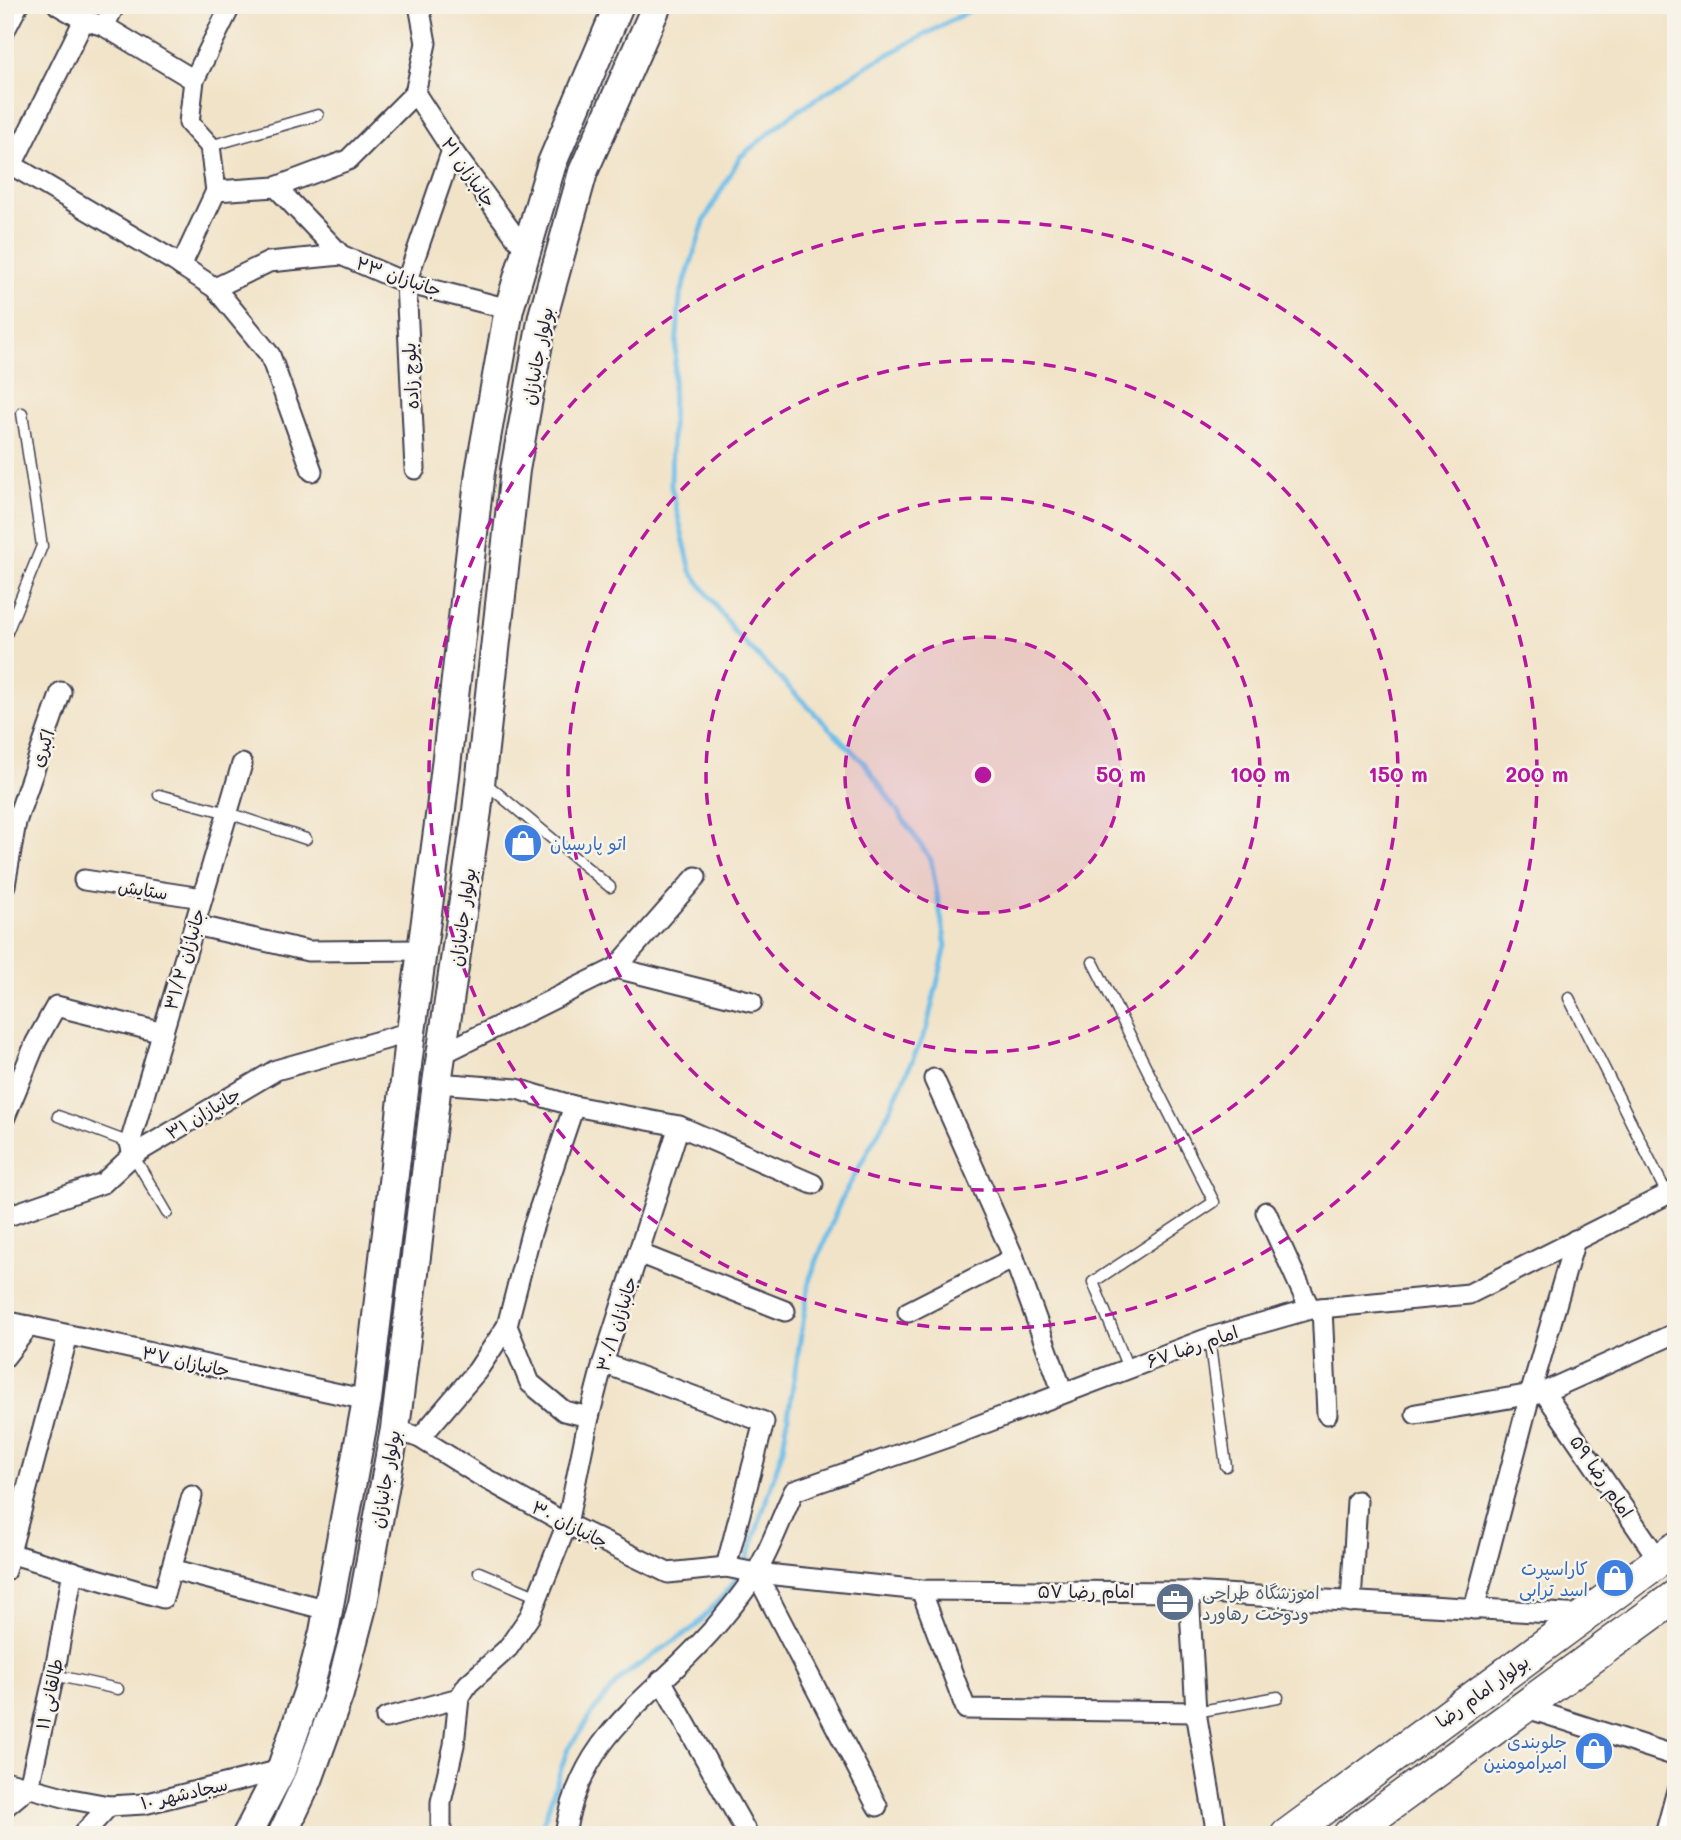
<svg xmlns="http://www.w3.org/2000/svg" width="1681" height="1840" viewBox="0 0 1681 1840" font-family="Mali,'Playpen Sans Arabic',sans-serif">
<rect width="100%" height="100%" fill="#f7f3e8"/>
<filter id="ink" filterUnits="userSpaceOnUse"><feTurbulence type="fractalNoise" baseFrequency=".0143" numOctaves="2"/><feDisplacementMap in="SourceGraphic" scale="14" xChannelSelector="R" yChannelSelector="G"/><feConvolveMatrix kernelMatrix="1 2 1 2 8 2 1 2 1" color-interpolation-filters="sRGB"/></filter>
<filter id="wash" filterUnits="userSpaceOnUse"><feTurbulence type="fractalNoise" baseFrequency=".00686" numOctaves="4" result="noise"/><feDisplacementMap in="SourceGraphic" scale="28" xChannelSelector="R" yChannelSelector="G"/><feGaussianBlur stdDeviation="1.57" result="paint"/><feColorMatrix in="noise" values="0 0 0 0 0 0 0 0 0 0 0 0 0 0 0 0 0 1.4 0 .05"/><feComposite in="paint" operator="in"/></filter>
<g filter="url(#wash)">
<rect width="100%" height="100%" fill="#f1e3c8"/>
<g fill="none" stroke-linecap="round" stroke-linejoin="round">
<!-- stream -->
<g stroke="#6dbee8" stroke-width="5">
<polyline points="742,1567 748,1557 783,1448 810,1278 841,1200 887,1116 926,1030 946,946 931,860 866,765 736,634 691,571 671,486 673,388 680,297 705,219 740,157 790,116 863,68 980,5"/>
<polyline points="542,1835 543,1824 567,1751 596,1708 623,1676 696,1626 731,1587 738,1575"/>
</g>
</g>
</g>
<g filter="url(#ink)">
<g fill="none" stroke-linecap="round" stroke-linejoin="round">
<!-- service casing -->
<g stroke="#413f50" stroke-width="13">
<g id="service">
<polyline points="210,146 318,115"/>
<polyline points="5,637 42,546 22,413"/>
<polyline points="484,782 610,887"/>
<polyline points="159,795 228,813 306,839"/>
<polyline points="1093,962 1214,1202 1093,1282 1128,1368"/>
<polyline points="1569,998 1667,1194"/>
<polyline points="58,1116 130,1143"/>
<polyline points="133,1155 167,1213"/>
<polyline points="1209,1338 1226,1466"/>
<polyline points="479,1572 538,1597"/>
<polyline points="54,1675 118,1689"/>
<polyline points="1196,1712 1278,1697"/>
</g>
</g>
<!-- minor casing -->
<g stroke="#413f50" stroke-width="23">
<g id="minor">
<polyline points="58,5 84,20 104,26 194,80"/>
<polyline points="104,26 115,5"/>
<polyline points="5,30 18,5"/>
<polyline points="415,93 452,150 525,250"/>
<polyline points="415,93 426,43 419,5"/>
<polyline points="5,161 174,261 215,288 270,355 312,471"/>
<polyline points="12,165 84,20"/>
<polyline points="276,187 341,255 406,283 509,309"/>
<polyline points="216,191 276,187 348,160 415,93"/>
<polyline points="216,191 210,146 189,123 194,80 231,5"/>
<polyline points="181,266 216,191"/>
<polyline points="215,288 269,262 341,255"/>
<polyline points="415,469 406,283 452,150"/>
<polyline points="84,880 202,898"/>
<polyline points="5,885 16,822 61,692"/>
<polyline points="195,925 308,951 422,950"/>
<polyline points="616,968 752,1002"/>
<polyline points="442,1054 616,968 696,877"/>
<polyline points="934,1079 1014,1258 1063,1393"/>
<polyline points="437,1083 517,1089 574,1106 679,1126 813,1184"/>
<polyline points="5,1117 36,1042 56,1006 163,1033"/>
<polyline points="133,1155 130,1143 242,764"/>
<polyline points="1266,1212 1310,1309"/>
<polyline points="5,1217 103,1183 133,1155 276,1070 411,1032"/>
<polyline points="638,1253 785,1311"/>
<polyline points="1322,1308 1327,1414"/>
<polyline points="908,1312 1014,1258"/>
<polyline points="5,1321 367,1400"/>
<polyline points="507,1326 530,1383 564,1411 589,1417"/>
<polyline points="5,1357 29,1326"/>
<polyline points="603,1363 764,1422 726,1567"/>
<polyline points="1544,1392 1659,1560"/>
<polyline points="1416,1414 1544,1392 1676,1333"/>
<polyline points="395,1429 420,1438 479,1475 567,1524 668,1573 726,1567 756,1573 921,1590 1189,1592 1584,1615"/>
<polyline points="420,1438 477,1371 507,1326 531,1233 574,1106"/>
<polyline points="5,1552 163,1598 192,1496"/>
<polyline points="171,1569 328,1610"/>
<polyline points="5,1571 68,1335"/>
<polyline points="756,1573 877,1806"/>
<polyline points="921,1590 966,1709 1196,1712"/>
<polyline points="1189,1592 1196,1712 1217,1835"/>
<polyline points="1351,1602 1357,1501"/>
<polyline points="1474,1609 1530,1395 1575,1240"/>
<polyline points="661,1680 748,1835"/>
<polyline points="1524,1707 1676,1756"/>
<polyline points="386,1718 459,1698"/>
<polyline points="5,1781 71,1799 109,1806 144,1804 281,1770"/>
<polyline points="5,1807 29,1787 54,1675 73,1571"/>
<polyline points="82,1835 109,1806"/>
<polyline points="441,1835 441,1802 454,1745 459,1698 468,1684 508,1648 530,1616 567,1524 589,1417 603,1363 679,1126"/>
<path d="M 565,1835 C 581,1728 659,1696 721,1620 C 733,1605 747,1589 756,1573 C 771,1548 781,1518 794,1491 L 951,1436 L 1209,1338 L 1310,1309 L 1469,1294 L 1676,1190"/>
<polyline points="1665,1835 1676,1794"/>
</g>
</g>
<!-- secondary casing -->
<g stroke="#413f50" stroke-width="32">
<g id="secondary">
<polyline points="247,1835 281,1770 308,1692 324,1632 367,1400 411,1032 441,809 480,472 509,309 552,163 619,5"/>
<polyline points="282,1835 308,1780 339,1694 363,1603 395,1429 437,1083 477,811 515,470 543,316 583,172 657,5"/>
</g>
</g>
<!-- primary casing -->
<g stroke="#413f50" stroke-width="35">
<g id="primary">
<polyline points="1287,1835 1676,1548"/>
<polyline points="1349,1835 1676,1596"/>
</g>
</g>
<!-- service -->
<use href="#service" stroke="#fff" stroke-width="10"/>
<!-- minor -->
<use href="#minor" stroke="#fff" stroke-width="19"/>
<!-- secondary -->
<use href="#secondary" stroke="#fff" stroke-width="28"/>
<!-- primary -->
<use href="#primary" stroke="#fff" stroke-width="32"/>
</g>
</g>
<!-- distance rings -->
<circle cx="983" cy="775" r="138" fill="#b5179e" fill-opacity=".12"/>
<g fill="none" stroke="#b5179e" stroke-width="3.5" stroke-dasharray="12 9">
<circle cx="983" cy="775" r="138"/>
<circle cx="983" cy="775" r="277"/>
<circle cx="983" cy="775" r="415"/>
<circle cx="983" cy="775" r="554"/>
</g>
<!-- icons -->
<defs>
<g id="shop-disc" transform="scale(2.0125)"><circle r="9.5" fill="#3f7fe0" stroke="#f7f3e8"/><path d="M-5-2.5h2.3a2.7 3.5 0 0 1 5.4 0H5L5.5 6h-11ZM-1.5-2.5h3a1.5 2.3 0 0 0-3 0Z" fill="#fff"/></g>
<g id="office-disc" transform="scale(2.0125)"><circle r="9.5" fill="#5c6f8a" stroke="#f7f3e8"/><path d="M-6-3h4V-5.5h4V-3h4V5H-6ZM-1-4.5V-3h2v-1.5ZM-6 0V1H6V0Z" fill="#fff"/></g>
</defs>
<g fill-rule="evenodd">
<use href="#shop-disc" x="523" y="843"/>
<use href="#shop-disc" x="1615" y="1578"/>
<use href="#office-disc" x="1175" y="1602"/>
<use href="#shop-disc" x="1594" y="1751"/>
</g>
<g text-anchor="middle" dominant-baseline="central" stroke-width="5" stroke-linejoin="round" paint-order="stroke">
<!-- street labels -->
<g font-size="18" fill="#22223b" stroke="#f7f3e8">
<text transform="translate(469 172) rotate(55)">جانبازان ۲۱</text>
<text transform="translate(399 276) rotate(19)">جانبازان ۲۳</text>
<text transform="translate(537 356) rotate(-79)">بولوار جانبازان</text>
<text transform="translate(410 376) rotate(-93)">بلوچ زاده</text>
<text transform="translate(42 748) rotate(-71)">اکبری</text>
<text transform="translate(143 889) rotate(9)">ستایش</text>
<text transform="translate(462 917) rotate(-82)">بولوار جانبازان</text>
<text transform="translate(184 959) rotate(-74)">جانبازان ۳۱/۲</text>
<text transform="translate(203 1113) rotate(-31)">جانبازان ۳۱</text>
<text transform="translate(616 1324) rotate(-73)">جانبازان ۳۰/۱</text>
<text transform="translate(1192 1346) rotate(-19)">امام رضا ۶۷</text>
<text transform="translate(186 1361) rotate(12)">جانبازان ۳۷</text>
<text transform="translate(1602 1476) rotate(55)">امام رضا ۵۹</text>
<text transform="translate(385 1479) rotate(-80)">بولوار جانبازان</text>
<text transform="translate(570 1524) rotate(27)">جانبازان ۳۰</text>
<text x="1086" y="1591">امام رضا ۵۷</text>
<text transform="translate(1482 1691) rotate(-36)">بولوار امام رضا</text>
<text transform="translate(49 1694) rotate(-78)">طالقانی ۱۱</text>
<text transform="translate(184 1793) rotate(-13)">سجادشهر ۱۰</text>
</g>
<!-- shop labels -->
<g font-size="18" fill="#366cbe" stroke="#f7f3e8" text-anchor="end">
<text x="550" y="843" text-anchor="start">اتو پارسیان</text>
<text x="1588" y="1568">کاراسپرت<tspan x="1588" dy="21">اسد ترابی</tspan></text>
<text x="1567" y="1741">جلوبندی<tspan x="1567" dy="21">امیرامومنین</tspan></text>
</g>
<!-- service labels -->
<g font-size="18" fill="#4e5e75" stroke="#f7f3e8" text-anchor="start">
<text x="1202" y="1592">اموزشگاه طراحی<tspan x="1202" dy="21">ودوخت رهاورد</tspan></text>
</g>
</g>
<circle cx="983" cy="775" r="10" fill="#b5179e" stroke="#f7f3e8" stroke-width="3.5"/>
<g font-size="21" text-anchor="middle" font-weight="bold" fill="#b5179e" stroke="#f7f3e8" stroke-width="5" stroke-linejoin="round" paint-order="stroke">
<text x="1121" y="782">50 m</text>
<text x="1260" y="782">100 m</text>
<text x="1398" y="782">150 m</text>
<text x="1537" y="782">200 m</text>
</g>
<!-- margin -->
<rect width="1681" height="1840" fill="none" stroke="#f7f3e8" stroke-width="28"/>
</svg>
